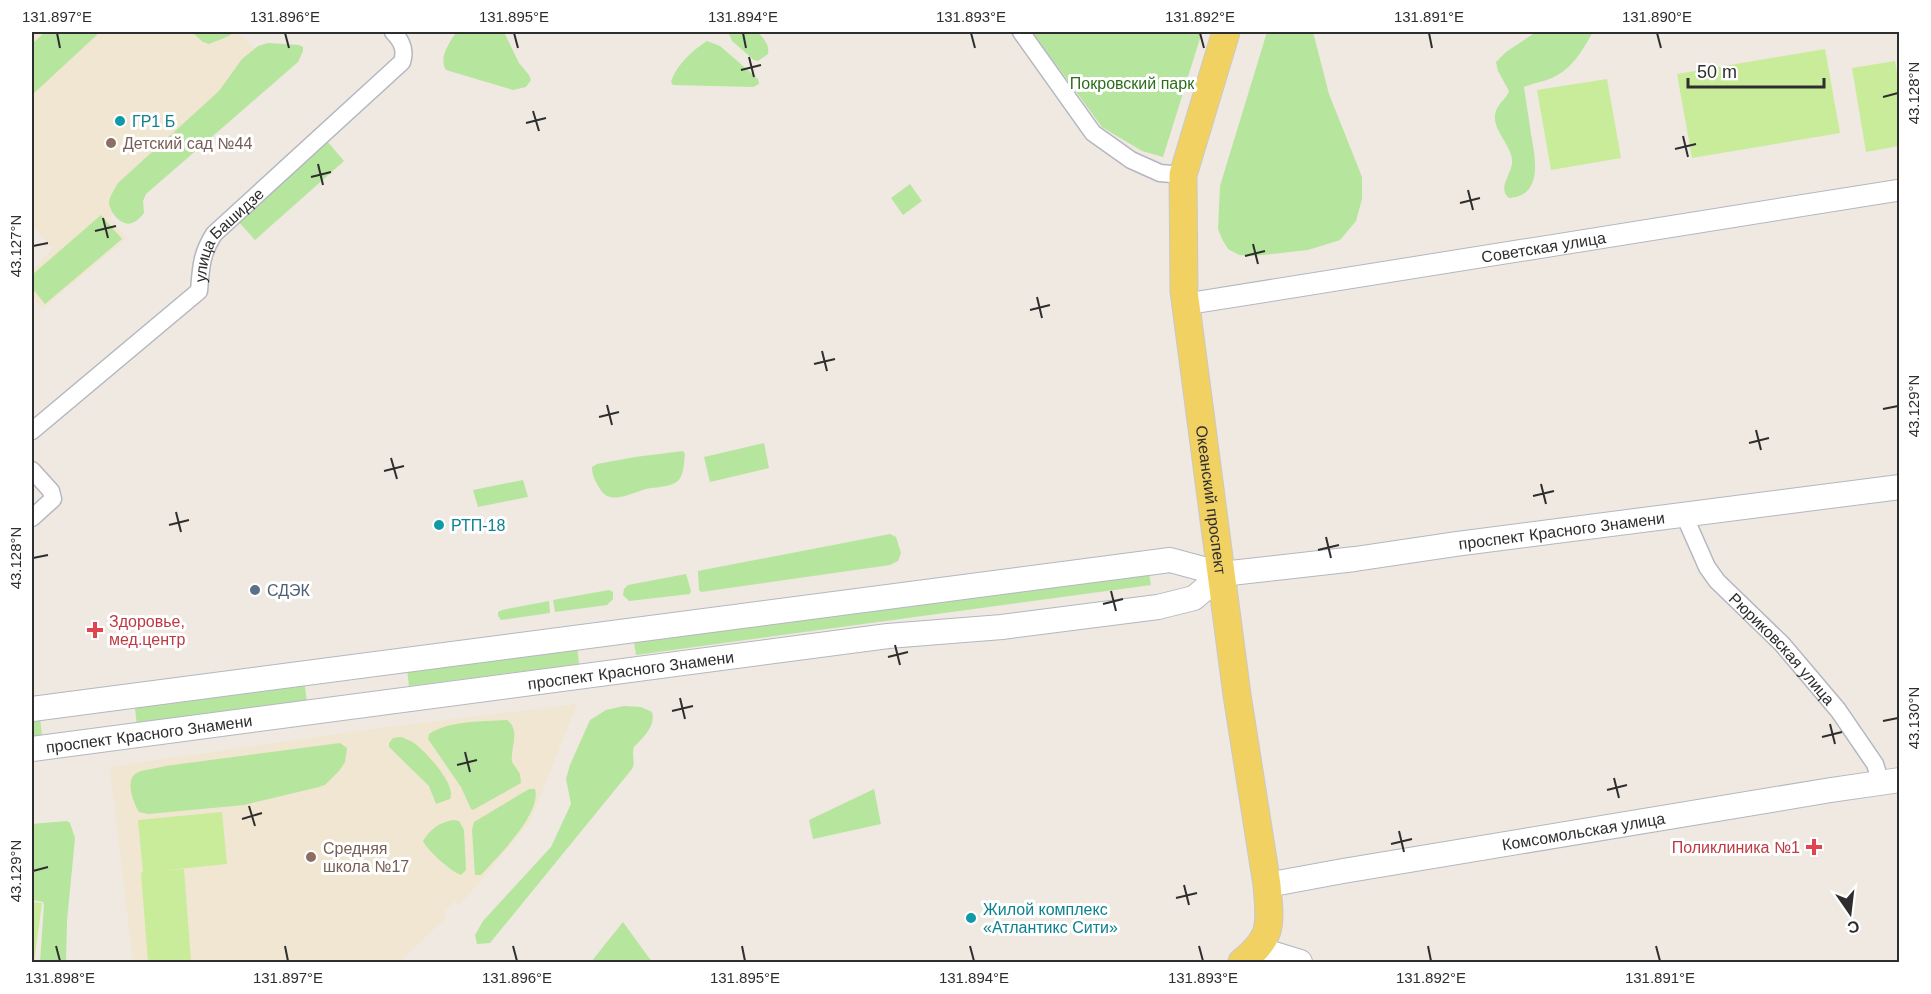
<svg xmlns="http://www.w3.org/2000/svg" width="1931" height="994" viewBox="0 0 1931 994" font-family="Helvetica,sans-serif">
<rect width="100%" height="100%" fill="#efe9e1"/>
<!-- education -->
<g fill="#f0e6d1">
<polygon points="32,32 239,32 272,69 109,217 127,238 42,309 32,296 32,271 53,248 37,231 32,222"/>
<polygon points="577,704 530,822 472,891 459,905 455,901 443,913 447,917 399,962 133,962 110,767 365,730"/>
</g>
<!-- green -->
<g fill="#b6e59e">
<polygon points="45,32 100,32 32,95 32,44"/>
<polygon points="192,32 234,32 229,36 209,44 203,42"/>
<path d="M 456,32 L 504,32 L 519,63 L 529,75 L 531,80 L 526,87 L 513,90 L 446,70 C 438,57 450,43 456,32 Z"/>
<path d="M 728,32 L 758,32 C 763,38 770,45 768,54 L 758,61 L 754,60 L 732,41 Z"/>
<polygon points="1032,32 1202,32 1163,157 1142,151 1102,127"/>
<polygon points="1267,32 1313,32 1329,94 1362,177 1362,199 1356,221 1340,240 1308,250 1253,256 1239,255 1228,249 1222,239 1218,229 1220,186"/>
<path d="M 1536,32 L 1593,32 C 1582,51 1573,68 1552,78 C 1543,82 1533,83 1524,87 C 1526,103 1529,118 1531,134 C 1535,157 1544,196 1509,198 C 1496,187 1514,173 1512,159 C 1510,144 1493,130 1495,115 C 1496,104 1506,100 1509,91 L 1498,71 L 1496,62 L 1506,52 Z"/>
<path d="M 707,41 L 720,46 L 758,79 L 759,84 L 753,87 L 673,85 L 671,82 C 676,65 693,50 707,41 Z"/>
<path d="M 268,43 L 299,45 L 303,47 L 303,51 L 298,62 L 146,194 L 143,201 L 144,213 C 141,217 137,221 132,223 C 121,227 109,211 109,202 C 110,195 115,189 118,183 L 219,91 L 242,59 L 258,46 Z"/>
<polygon points="327,141 344,161 255,240 237,220"/>
<polygon points="910,184 922,201 903,215 891,198"/>
<polygon points="101,215 122,239 45,304 32,288 32,275"/>
<polygon points="764,443 769,468 710,482 704,457"/>
<path d="M 683,451 L 685,454 C 684,462 684,475 678,481 C 671,487 655,487 646,489 C 631,493 610,506 600,489 C 595,481 592,475 592,467 L 597,464 L 635,457 Z"/>
<polygon points="523,480 528,497 478,507 473,490"/>
<polygon points="890,534 896,537 901,553 898,561 890,565 701,592 699,590 698,571"/>
<polygon points="1149,573 1151,585 636,655 633,637"/>
<polygon points="686,574 691,591 690,594 629,601 623,595 624,589 628,585"/>
<polygon points="609,590 613,592 613,599 607,605 555,612 553,600"/>
<polygon points="549,601 550,613 501,620 498,616 498,612 502,610"/>
<polygon points="577,646 579,664 409,686 407,669"/>
<polygon points="305,686 307,703 137,726 135,708"/>
<path d="M 624,706 L 641,707 L 652,712 C 656,727 643,737 634,747 C 631,755 636,762 632,769 L 490,943 L 477,944 L 475,935 L 483,921 L 551,847 L 571,804 L 566,779 L 570,765 L 590,720 L 606,710 Z"/>
<polygon points="40,718 42,736 32,737 32,719"/>
<path d="M 507,720 C 521,730 510,748 512,762 L 520,774 L 521,783 L 473,810 L 471,809 L 461,787 L 428,739 L 429,734 C 450,720 482,722 507,720 Z"/>
<path d="M 401,737 C 405,739 410,740 414,743 C 426,752 457,785 450,799 L 436,804 L 429,786 L 389,747 L 389,743 L 393,738 Z"/>
<path d="M 340,743 L 347,748 L 345,762 L 339,771 L 325,785 L 319,787 L 244,805 L 148,814 L 139,812 C 134,804 125,782 135,774 C 143,769 156,769 165,766 Z"/>
<path d="M 529,789 L 535,789 C 542,814 497,857 481,875 L 475,875 L 472,830 L 474,822 Z"/>
<polygon points="874,789 881,824 813,839 809,820"/>
<path d="M 453,820 L 459,821 L 464,830 L 466,870 L 461,875 C 450,871 428,851 423,841 C 431,828 439,823 453,820 Z"/>
<polygon points="67,821 70,823 75,838 67,921 66,962 40,962 44,905 43,902 32,900 32,824"/>
<polygon points="623,922 652,962 591,962"/>
</g>
<!-- pitch -->
<g fill="#c9ec9a">
<polygon points="1825,49 1840,133 1692,158 1677,74"/>
<polygon points="1895,61 1899,84 1899,146 1866,152 1852,68"/>
<polygon points="1607,79 1621,158 1551,170 1537,90"/>
<polygon points="222,812 227,864 158,871 184,869 191,961 148,962 141,873 143,872 138,820"/>
<polygon points="32,902 42,903 34,962 32,962"/>
</g>
<g fill="none" stroke-linecap="round" stroke-linejoin="round">
<!-- minor casing -->
<g stroke="#b4b7c1" stroke-width="19">
<g id="minor">
<polyline points="1021,32 1093,133 1131,160 1160,173 1183,175"/>
<path id="s1" d="M 32,431 L 199,291 C 201,268 201,254 214,234 L 402,62 C 406,50 402,41 393,32"/>
<polyline points="32,470 51,491 53,499 32,518"/>
<path id="s2" d="M 1684,515 L 1707,567 L 1717,581 L 1782,644 L 1838,710 L 1875,764 L 1881,783"/>
</g>
</g>
<!-- tertiary casing -->
<g stroke="#b4b7c1" stroke-width="23">
<g id="tertiary">
<path id="s3" d="M 1186,304 L 1900,190"/>
</g>
</g>
<!-- secondary casing -->
<g stroke="#b4b7c1" stroke-width="26">
<g id="secondary">
<path id="s4" d="M 32,709 L 1170,560 L 1222,574 L 1355,559 L 1456,544 L 1900,487"/>
<path id="s5" d="M 32,749 L 888,636 L 1002,627 L 1158,607 L 1194,598 L 1222,574"/>
<path id="s6" d="M 1267,885 L 1343,871 L 1831,790 L 1900,780"/>
<polyline points="1258,949 1300,962"/>
</g>
</g>
<!-- primary casing -->
<g stroke="#c9c9c9" stroke-width="29">
<g id="primary">
<path id="s7" d="M 1226,32 L 1183,175 L 1184,291 L 1237,695 L 1267,885 C 1270,924 1274,936 1242,962"/>
</g>
</g>
<!-- minor -->
<use href="#minor" stroke="#fff" stroke-width="16"/>
<!-- tertiary -->
<use href="#tertiary" stroke="#fff" stroke-width="21"/>
<!-- secondary -->
<use href="#secondary" stroke="#fff" stroke-width="24"/>
<!-- primary -->
<use href="#primary" stroke="#f2d163" stroke-width="27"/>
</g>
<!-- ticks -->
<path fill="none" stroke="#2e2e2e" stroke-width="2" d="M 57,33 L 60,48M 285,33 L 289,48M 514,33 L 518,48M 743,33 L 746,48M 971,33 L 975,48M 1200,33 L 1204,48M 1429,33 L 1432,48M 1657,33 L 1661,48M 749,57 L 754,77M 741,70 L 761,65M 1883,97 L 1898,93M 533,111 L 539,131M 526,123 L 546,118M 1683,136 L 1688,157M 1675,149 L 1696,144M 318,164 L 323,185M 311,177 L 331,172M 1468,190 L 1473,210M 1460,203 L 1480,198M 103,218 L 108,238M 95,231 L 116,226M 1253,244 L 1258,264M 33,246 L 48,243M 1245,256 L 1265,251M 1037,297 L 1042,318M 1030,310 L 1050,305M 822,351 L 827,371M 814,364 L 835,359M 607,405 L 612,425M 1883,409 L 1898,406M 599,417 L 619,412M 1756,430 L 1761,450M 1749,443 L 1769,438M 391,458 L 397,479M 384,471 L 404,466M 1541,484 L 1546,504M 1533,496 L 1554,491M 176,512 L 181,532M 169,525 L 189,520M 1326,537 L 1331,558M 1318,550 L 1339,545M 33,558 L 48,555M 1111,591 L 1116,611M 1103,604 L 1123,599M 895,645 L 900,665M 888,657 L 908,652M 680,698 L 685,719M 672,711 L 693,706M 1883,721 L 1898,718M 1830,724 L 1835,744M 1822,737 L 1842,732M 465,752 L 470,772M 457,765 L 477,760M 1614,778 L 1619,798M 1607,790 L 1627,785M 249,806 L 255,826M 242,819 L 262,813M 1399,831 L 1404,852M 1391,844 L 1412,839M 33,871 L 48,867M 1184,885 L 1189,905M 1176,898 L 1197,893M 56,946 L 60,961M 285,946 L 288,961M 513,946 L 517,961M 742,946 L 745,961M 970,946 L 974,961M 1199,946 L 1203,961M 1428,946 L 1431,961M 1656,946 L 1660,961"/>
<!-- markers -->
<g fill="#0f9aa8" stroke="#fff" stroke-width="2">
<circle cx="120" cy="121" r="6"/>
<circle cx="439" cy="525" r="6"/>
<circle cx="971" cy="918" r="6"/>
</g>
<g fill="#8d6e63" stroke="#fff" stroke-width="2">
<circle cx="111" cy="143" r="6"/>
<circle cx="311" cy="857" r="6"/>
</g>
<circle fill="#5c6f8a" stroke="#fff" stroke-width="2" cx="255" cy="590" r="6"/>
<g fill="#e0444e" stroke="#fff" stroke-width="2">
<path d="M92 621h6v6h6v6h-6v6h-6v-6h-6v-6h6z"/>
<path d="M1811 838h6v6h6v6h-6v6h-6v-6h-6v-6h6z"/>
</g>
<g text-anchor="middle" dominant-baseline="central" stroke-width="6" stroke-linejoin="round" paint-order="stroke">
<!-- park labels -->
<g font-size="16" fill="#2c6e1b" stroke="#fff">
<text x="1132" y="83">Покровский парк</text>
</g>
<!-- culture labels -->
<g font-size="16" fill="#0d838f" stroke="#fff" text-anchor="start">
<text x="132" y="121">ГР1 Б</text>
<text x="451" y="525">РТП-18</text>
<text x="983" y="909">Жилой комплекс<tspan x="983" dy="18">«Атлантикс Сити»</tspan></text>
</g>
<!-- education labels -->
<g font-size="16" fill="#785e54" stroke="#fff" text-anchor="start">
<text x="123" y="143">Детский сад №44</text>
<text x="323" y="848">Средняя<tspan x="323" dy="18">школа №17</tspan></text>
</g>
<!-- street labels -->
<g font-size="16" fill="#2e2e2e" stroke="#fff">
<text stroke="none"><textPath href="#s1" startOffset="284">улица Башидзе</textPath></text>
<text stroke="none"><textPath href="#s3" startOffset="362">Советская улица</textPath></text>
<text stroke="none"><textPath href="#s7" startOffset="476">Океанский проспект</textPath></text>
<text stroke="none"><textPath href="#s4" startOffset="1544">проспект Красного Знамени</textPath></text>
<text stroke="none"><textPath href="#s2" startOffset="168">Рюриковская улица</textPath></text>
<text stroke="none"><textPath href="#s5" startOffset="604">проспект Красного Знамени</textPath></text>
<text stroke="none"><textPath href="#s5" startOffset="118">проспект Красного Знамени</textPath></text>
<text stroke="none"><textPath href="#s6" startOffset="321">Комсомольская улица</textPath></text>
</g>
<!-- service labels -->
<g font-size="16" fill="#4e5e75" stroke="#fff" text-anchor="start">
<text x="267" y="590">СДЭК</text>
</g>
<!-- health labels -->
<g font-size="16" fill="#be3a42" stroke="#fff" text-anchor="start">
<text x="109" y="621">Здоровье,<tspan x="109" dy="18">мед.центр</tspan></text>
<text x="1800" y="847" text-anchor="end">Поликлиника №1</text>
</g>
</g>
<!-- border -->
<rect width="1931" height="994" fill="none" stroke="#ffffff" stroke-width="66"/>
<!-- north arrow -->
<g transform="translate(1850 913) rotate(166)" stroke="#ffffff" stroke-width="4.5" paint-order="stroke">
<path d="M0-4.5L10 22L0 15L-10 22Z" fill="#2e2e2e"/>
<text y="-9" font-size="16" font-weight="bold" text-anchor="middle" fill="#2e2e2e">С</text>
</g>
<!-- scale -->
<path d="M1688 78v9h136v-9" fill="none" stroke="#2e2e2e" stroke-width="3"/>
<text x="1697" y="78" font-size="18" fill="#2e2e2e" stroke="#ffffff" stroke-width="4.5" paint-order="stroke">50 m</text>
<rect x="33" y="33" width="1865" height="928" fill="none" stroke="#2e2e2e" stroke-width="2"/>
<g font-size="15" text-anchor="middle" fill="#2e2e2e">
<text x="57" y="22">131.897°E</text>
<text x="285" y="22">131.896°E</text>
<text x="514" y="22">131.895°E</text>
<text x="743" y="22">131.894°E</text>
<text x="971" y="22">131.893°E</text>
<text x="1200" y="22">131.892°E</text>
<text x="1429" y="22">131.891°E</text>
<text x="1657" y="22">131.890°E</text>
<text transform="translate(1914 93) rotate(-90)" y="5">43.128°N</text>
<text transform="translate(16 246) rotate(-90)" y="5">43.127°N</text>
<text transform="translate(1914 406) rotate(-90)" y="5">43.129°N</text>
<text transform="translate(16 558) rotate(-90)" y="5">43.128°N</text>
<text transform="translate(1914 718) rotate(-90)" y="5">43.130°N</text>
<text transform="translate(16 871) rotate(-90)" y="5">43.129°N</text>
<text x="60" y="983">131.898°E</text>
<text x="288" y="983">131.897°E</text>
<text x="517" y="983">131.896°E</text>
<text x="745" y="983">131.895°E</text>
<text x="974" y="983">131.894°E</text>
<text x="1203" y="983">131.893°E</text>
<text x="1431" y="983">131.892°E</text>
<text x="1660" y="983">131.891°E</text>
</g>
</svg>
